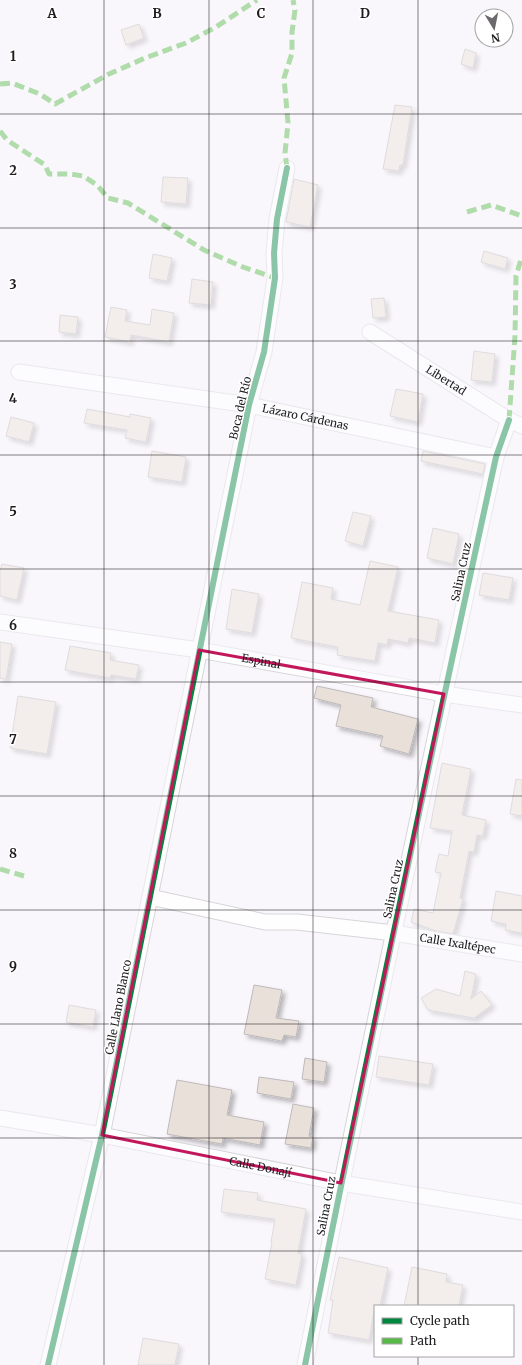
<svg xmlns="http://www.w3.org/2000/svg" width="522" height="1365" viewBox="0 0 522 1365" font-family="Merriweather,serif">
<defs>
<filter id="shadow"><feDropShadow dx="3.5" dy="3.5" stdDeviation="2" flood-color="#0004"/></filter>
</defs>
<rect width="100%" height="100%" fill="#faf7fc"/>
<!-- building -->
<g fill="#eae0da" stroke="#bdbabb" filter="url(#shadow)">
<polygon points="139,24 144,38 126,45 121,30"/>
<polygon points="465,49 476,53 473,68 461,64"/>
<polygon points="395,105 412,107 403,165 400,165 399,171 383,169"/>
<polygon points="163,177 188,178 186,204 161,202"/>
<polygon points="294,179 318,185 310,227 286,222"/>
<polygon points="484,251 508,258 505,269 481,262"/>
<polygon points="153,254 172,258 167,281 149,278"/>
<polygon points="192,279 213,282 211,305 189,303"/>
<polygon points="384,298 386,317 373,318 371,299"/>
<polygon points="111,307 127,310 125,321 150,325 152,309 174,313 169,342 131,335 130,342 105,337"/>
<polygon points="60,315 78,317 76,334 59,332"/>
<polygon points="474,351 495,354 492,382 471,380"/>
<polygon points="396,389 423,394 418,422 390,416"/>
<polygon points="87,409 130,417 130,414 151,418 146,442 125,438 127,430 84,423"/>
<polygon points="11,417 34,423 29,442 6,436"/>
<polygon points="152,451 186,457 182,482 148,477"/>
<polygon points="423,451 485,464 483,474 421,461"/>
<polygon points="353,512 371,516 363,546 345,541"/>
<polygon points="433,528 459,534 453,564 427,558"/>
<polygon points="370,561 398,567 388,611 439,620 435,643 409,638 408,643 388,639 387,645 378,643 375,661 337,655 338,647 291,638 302,582 333,588 331,599 360,605"/>
<polygon points="2,564 24,568 17,600 0,596 0,571"/>
<polygon points="483,573 513,578 509,600 479,595"/>
<polygon points="232,589 259,594 252,633 226,629"/>
<polygon points="0,642 12,644 6,679 0,678"/>
<polygon points="70,646 111,653 110,660 139,665 136,679 111,675 110,678 65,670"/>
<polygon points="317,686 373,698 371,707 418,719 409,754 380,746 383,736 336,726 341,705 314,698"/>
<polygon points="18,696 56,702 47,754 10,748"/>
<polygon points="442,763 471,769 462,815 486,820 483,836 477,835 474,852 469,851 460,898 463,899 453,934 436,931 411,922 414,909 433,913 441,873 435,872 439,854 448,856 452,831 430,828"/>
<polygon points="516,779 522,780 522,816 510,814"/>
<polygon points="496,891 522,896 522,933 505,930 506,924 491,921"/>
<polygon points="465,971 476,974 471,999 481,991 492,1005 474,1018 428,1010 421,998 436,989 460,996"/>
<polygon points="254,985 282,990 276,1018 299,1021 296,1037 284,1035 282,1041 244,1034"/>
<polygon points="69,1005 96,1010 93,1027 66,1022"/>
<polygon points="379,1056 433,1064 429,1085 376,1077"/>
<polygon points="305,1058 327,1062 324,1082 302,1079"/>
<polygon points="259,1077 294,1082 291,1099 257,1093"/>
<polygon points="177,1080 232,1090 227,1115 264,1122 260,1145 223,1138 222,1144 167,1134"/>
<polygon points="293,1104 314,1108 309,1136 313,1137 311,1148 285,1144"/>
<polygon points="224,1189 258,1193 257,1200 306,1209 298,1253 302,1254 296,1285 265,1279 272,1242 271,1242 275,1219 221,1212"/>
<polygon points="339,1257 388,1268 380,1306 375,1306 369,1340 328,1333 333,1300 330,1300"/>
<polygon points="412,1267 447,1274 446,1282 463,1285 459,1306 404,1306"/>
<polygon points="143,1338 179,1344 175,1365 138,1365"/>
</g>
<g fill="none" stroke-linecap="round" stroke-linejoin="round">
<!-- street casing -->
<g stroke="#d6d5d8" stroke-width="17">
<g id="street">
<path id="s1" d="M 370,332 L 509,420 L 522,426"/>
<path id="s2" d="M 19,372 L 249,405 L 496,457"/>
<path id="s3" d="M 0,622 L 199,650 L 444,694 L 522,705"/>
<path id="s4" d="M 150,897 L 265,922 L 297,922 L 394,933 L 522,954"/>
<path id="s5" d="M 0,1118 L 102,1135 L 341,1183 L 522,1212"/>
<polyline points="48,1365 102,1135 249,405 264,352 275,278 274,253 277,219 287,168"/>
<path d="M 305,1365 C 365,1062 430,759 496,457 L 509,420"/>
</g>
</g>
<!-- street -->
<use href="#street" stroke="#fefeff" stroke-width="15"/>
<!-- quiet -->
<g stroke="#58b947" stroke-width="5" stroke-dasharray="10 5" stroke-linecap="butt">
<polyline points="0,84 12,83 40,94 55,104 109,74 145,58 186,43 216,27 257,0"/>
<polyline points="0,131 7,140 45,165 49,174 70,174 83,176 97,185 108,198 128,203 204,250 243,267 275,278"/>
<polyline points="287,168 285,153 288,123 284,78 292,53 292,32 295,10 293,0"/>
<polyline points="467,212 491,205 522,216"/>
<polyline points="509,420 515,336 516,276 522,256"/>
<polyline points="0,869 24,876"/>
</g>
<!-- cycleway casing -->
<g stroke="#fff" stroke-width="8">
<g id="cycleway">
<polyline points="48,1365 102,1135 249,405 264,352 275,278 274,253 277,219 287,168"/>
<path d="M 305,1365 C 365,1062 430,759 496,457 L 509,420"/>
</g>
</g>
<!-- cycleway -->
<use href="#cycleway" stroke="#00873e" stroke-width="6"/>
</g>
<!-- marked area -->
<path d="M0 0H522V1365H0ZM 199,650 L 444,694 L 341,1183 L 102,1135 Z" fill="#faf7fc" fill-opacity=".55" fill-rule="evenodd"/>
<path fill="none" stroke="#c2185b" stroke-width="3" stroke-linejoin="round" d="M 199,650 L 444,694 L 341,1183 L 102,1135 Z"/>
<!-- grid -->
<path fill="none" stroke="#1e1c1f" stroke-width="1" stroke-opacity="0.55" d="M 104,0 L 104,1365M 209,0 L 209,1365M 313,0 L 313,1365M 418,0 L 418,1306M 0,114 L 522,114M 0,228 L 522,228M 0,341 L 522,341M 0,455 L 522,455M 0,569 L 522,569M 0,682 L 522,682M 0,796 L 522,796M 0,910 L 522,910M 0,1024 L 522,1024M 0,1138 L 522,1138M 0,1251 L 522,1251M 418,1356 L 418,1365"/>
<g text-anchor="middle" dominant-baseline="central" stroke-width="3" stroke-linejoin="round" paint-order="stroke">
<!-- street labels -->
<g font-size="11" fill="#1e1c1f" stroke="#fff">
<text stroke="none"><textPath href="#s1" startOffset="90">Libertad</textPath></text>
<text transform="translate(240 408) rotate(-77)">Boca del Río</text>
<text stroke="none"><textPath href="#s2" startOffset="290">Lázaro Cárdenas</textPath></text>
<text transform="translate(461 572) rotate(-78)">Salina Cruz</text>
<text stroke="none"><textPath href="#s3" startOffset="264">Espinal</textPath></text>
<text transform="translate(393 889) rotate(-78)">Salina Cruz</text>
<text stroke="none"><textPath href="#s4" startOffset="312">Calle Ixaltépec</textPath></text>
<text transform="translate(118 1007) rotate(-79)">Calle Llano Blanco</text>
<text stroke="none"><textPath href="#s5" startOffset="265">Calle Donají</textPath></text>
<text transform="translate(326 1206) rotate(-79)">Salina Cruz</text>
</g>
</g>
<g font-size="13" text-anchor="middle" font-weight="bold" fill="#1e1c1f" stroke="#fff" stroke-width="3" stroke-linejoin="round" paint-order="stroke">
<text x="52" y="18">A</text>
<text x="157" y="18">B</text>
<text x="261" y="18">C</text>
<text x="365" y="18">D</text>
<text x="13" y="61">1</text>
<text x="13" y="175">2</text>
<text x="13" y="289">3</text>
<text x="13" y="403">4</text>
<text x="13" y="516">5</text>
<text x="13" y="630">6</text>
<text x="13" y="744">7</text>
<text x="13" y="858">8</text>
<text x="13" y="971">9</text>
</g>
<!-- legend -->
<rect x="374" y="1305" width="140" height="52" fill="#ffffff" stroke="#a5a4a5"/>
<rect x="382" y="1318" width="20" height="6" fill="#00873e" stroke="#a5a4a5"/>
<text x="410" y="1325" font-size="12" fill="#1e1c1f">Cycle path</text>
<rect x="382" y="1338" width="20" height="6" fill="#58b947" stroke="#a5a4a5"/>
<text x="410" y="1345" font-size="12" fill="#1e1c1f">Path</text>
<!-- north arrow -->
<g transform="translate(494 28) rotate(170)"><circle r="19" fill="#ffffff" stroke="#a5a4a5"/>
<path d="M0-3L7 15L0 10L-7 15Z" fill="#6b696c"/>
<text y="-6" font-size="11" font-weight="bold" text-anchor="middle" fill="#1e1c1f">N</text>
</g>
</svg>
